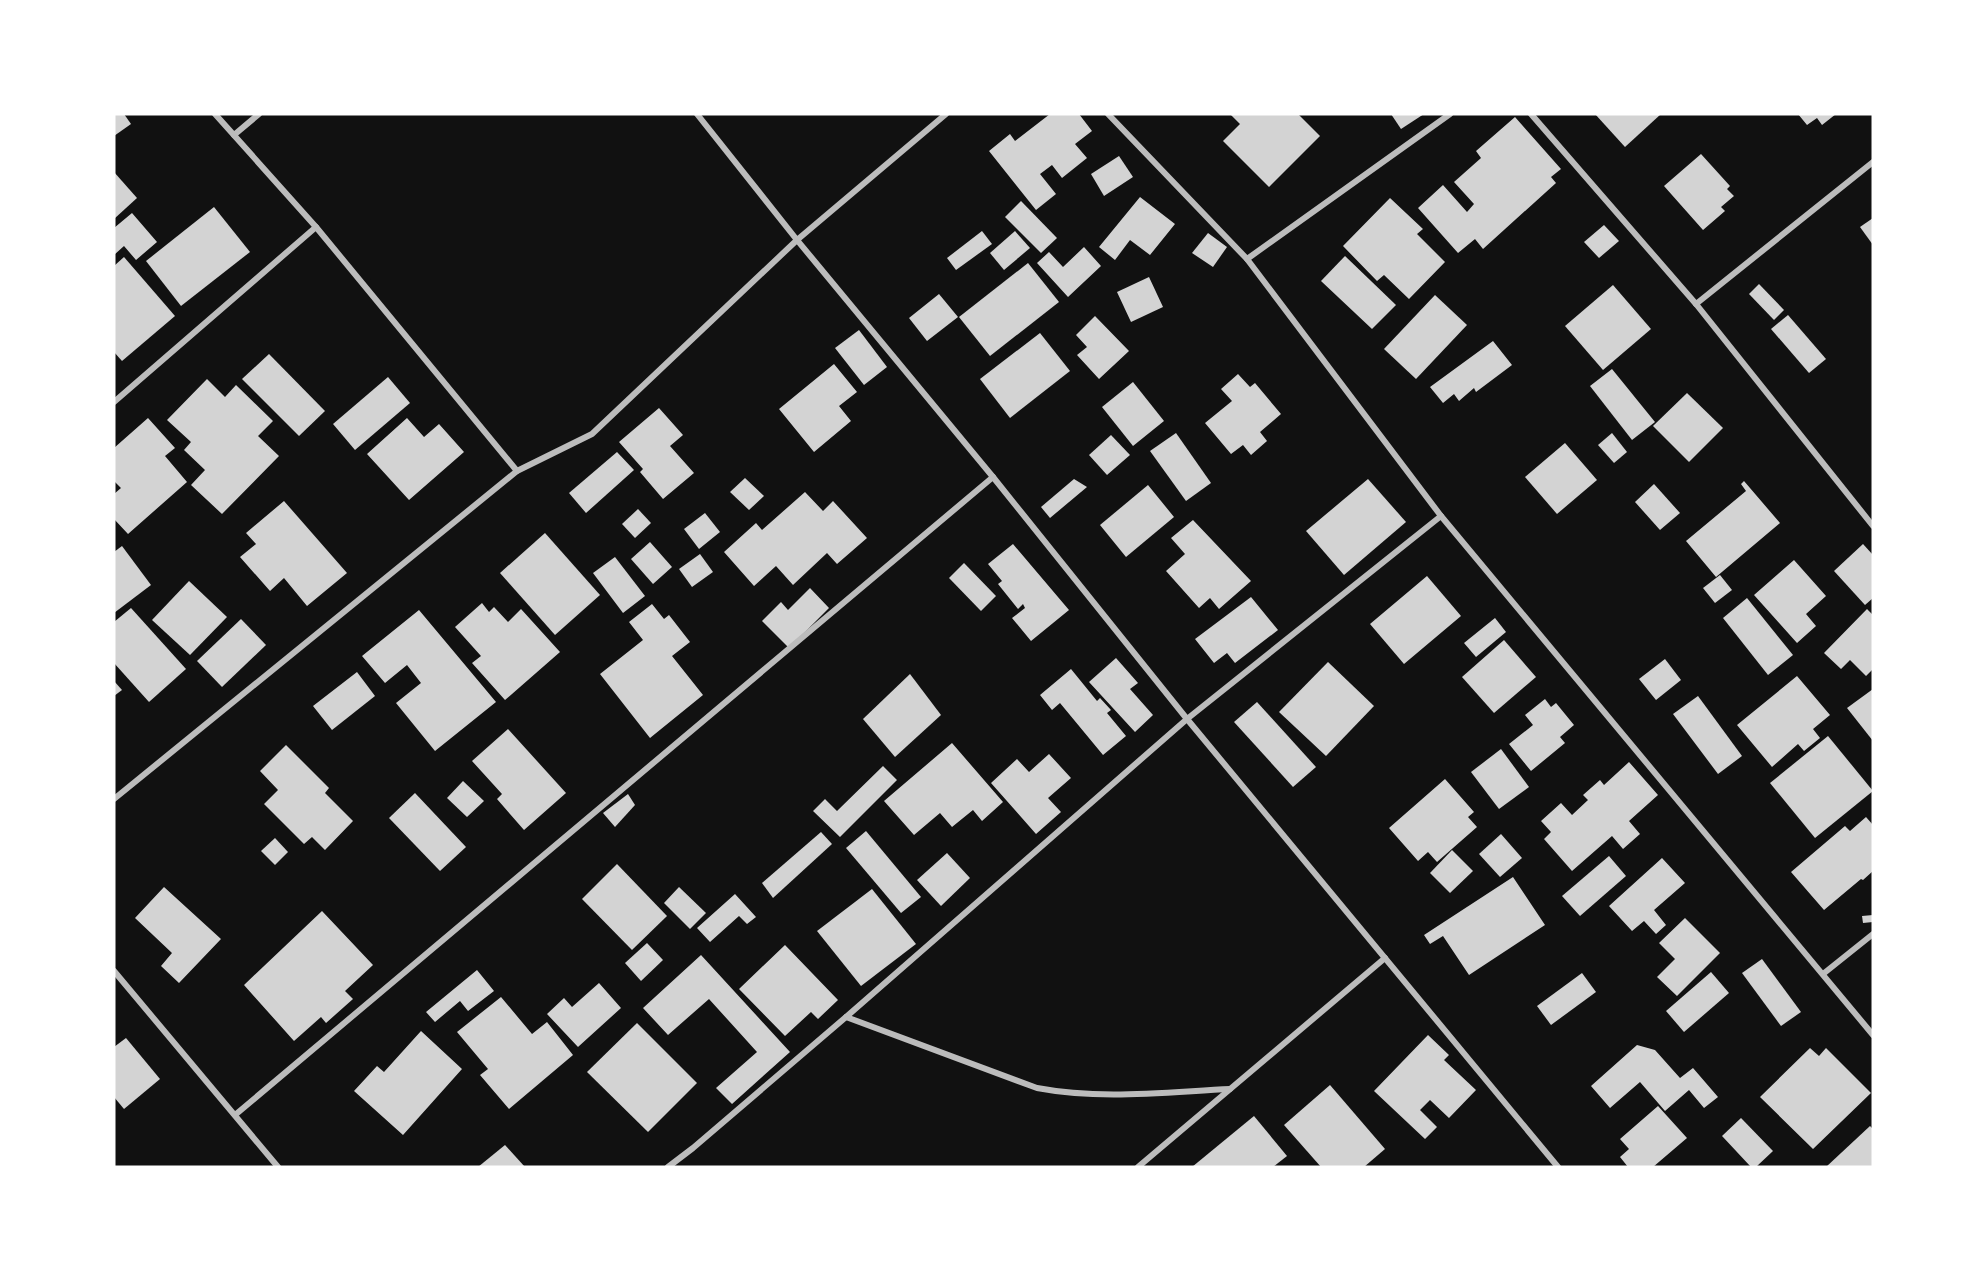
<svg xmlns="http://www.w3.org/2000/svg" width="1987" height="1281" viewBox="0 0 1987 1281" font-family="Ubuntu,sans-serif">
<rect width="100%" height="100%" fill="#111"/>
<!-- building -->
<g fill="#d3d3d3">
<polygon points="114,114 124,114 131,124 114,136"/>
<polygon points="1050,114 1079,114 1092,131 1075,144 1087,158 1062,178 1052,165 1040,174 1056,194 1036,210 989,151 1010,134 1015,141"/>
<polygon points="1230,114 1298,114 1320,136 1269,187 1223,141 1240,124"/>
<polygon points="1391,114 1424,114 1401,129"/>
<polygon points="1595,114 1661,114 1625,147"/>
<polygon points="1798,114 1836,114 1822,125 1817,118 1807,125"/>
<polygon points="1515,117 1561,169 1551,177 1556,183 1483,249 1475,239 1458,253 1418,208 1443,185 1467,212 1474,204 1454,182 1481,158 1476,151"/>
<polygon points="1701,154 1730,186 1727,189 1734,196 1721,207 1725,211 1703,230 1664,186"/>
<polygon points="1119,156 1133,177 1104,196 1091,174"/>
<polygon points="114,172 137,198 114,219"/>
<polygon points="1140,197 1175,224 1150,255 1130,240 1115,260 1099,247"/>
<polygon points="1390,198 1423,229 1417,234 1445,262 1409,299 1384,275 1377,281 1343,246"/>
<polygon points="1021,201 1057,238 1041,253 1005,217"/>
<polygon points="214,207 250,252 181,306 146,261"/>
<polygon points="132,213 157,242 136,260 124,246 114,255 114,228"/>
<polygon points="1873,218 1873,245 1860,227"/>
<polygon points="1604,225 1619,241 1599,258 1584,242"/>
<polygon points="982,231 992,244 956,270 947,258"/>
<polygon points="1015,231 1030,248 1004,270 990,253"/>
<polygon points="1208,233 1227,247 1213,267 1192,253"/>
<polygon points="1084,247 1101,266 1068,297 1037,263 1049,252 1063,267"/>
<polygon points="1345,256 1396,305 1372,329 1321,281"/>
<polygon points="124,257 175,316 122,361 114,352 114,266"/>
<polygon points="1028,263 1059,302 990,356 959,317"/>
<polygon points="1149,277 1163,307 1131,322 1117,292"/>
<polygon points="1759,284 1784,310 1774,320 1749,294"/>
<polygon points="1613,285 1651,329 1603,370 1565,326"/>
<polygon points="939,294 958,317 927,341 909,318"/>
<polygon points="1435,295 1467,325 1416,379 1384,349"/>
<polygon points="1788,315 1826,359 1809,373 1771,329"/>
<polygon points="1095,316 1129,351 1099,379 1077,355 1087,347 1076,335"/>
<polygon points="859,330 887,367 864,385 835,348"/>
<polygon points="1040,333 1070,371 1010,418 980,379"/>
<polygon points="1493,341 1512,365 1476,392 1474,388 1459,401 1454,394 1443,403 1430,387"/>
<polygon points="269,354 325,411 299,436 242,379"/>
<polygon points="834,364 857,392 839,406 851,421 814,452 779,409"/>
<polygon points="1612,369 1655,422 1632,440 1590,386"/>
<polygon points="1238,374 1250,387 1255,383 1281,414 1260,432 1267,441 1251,455 1243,445 1231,454 1205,423 1232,401 1221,389"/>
<polygon points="388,377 410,403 355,450 333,424"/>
<polygon points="207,379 225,397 236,385 273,421 258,436 279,456 222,514 191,485 205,470 184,450 191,442 167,420"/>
<polygon points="1133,382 1164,421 1133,446 1102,407"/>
<polygon points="1687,393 1723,428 1689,462 1653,426"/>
<polygon points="659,408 683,435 670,446 694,473 663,499 640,472 643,469 619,442"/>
<polygon points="148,418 175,448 165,456 187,482 128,534 114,519 114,494 121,488 114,481 114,448"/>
<polygon points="407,418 424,437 439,424 464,452 409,500 367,454"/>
<polygon points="1176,433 1211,483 1186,501 1150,451"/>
<polygon points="1612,433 1627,452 1614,463 1598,445"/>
<polygon points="1111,435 1130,455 1107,475 1089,455"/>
<polygon points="1565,443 1597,480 1557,514 1525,477"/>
<polygon points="617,452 634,470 586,513 569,493"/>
<polygon points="745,478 764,496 749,510 730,492"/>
<polygon points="1074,479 1087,487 1050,518 1041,507"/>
<polygon points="1368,479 1406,522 1344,575 1306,531"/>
<polygon points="1744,481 1780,523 1716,577 1686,541 1746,491 1741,484"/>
<polygon points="1654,484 1680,513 1660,530 1635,502"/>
<polygon points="1148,485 1174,517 1126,557 1100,525"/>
<polygon points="805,492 823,511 833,501 867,538 837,564 827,553 793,585 776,566 754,586 724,552 756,523 762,530"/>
<polygon points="284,501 347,573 307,606 284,578 270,591 240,557 256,544 246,533"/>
<polygon points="638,509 651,523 635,538 622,524"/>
<polygon points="705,513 720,532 699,549 684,529"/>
<polygon points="1193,520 1251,581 1219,609 1210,598 1199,608 1166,571 1185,554 1171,538"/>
<polygon points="545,533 600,595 555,635 500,573"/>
<polygon points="650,542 672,567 653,584 631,559"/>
<polygon points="1013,544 1069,610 1031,641 1012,618 1025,608 1023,604 1018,609 998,584 1002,581 988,564"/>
<polygon points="1863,544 1873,555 1873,598 1865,605 1834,571"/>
<polygon points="122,546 151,585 114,613 114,552"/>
<polygon points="700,554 713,572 692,587 679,569"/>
<polygon points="615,557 645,596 623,613 593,573"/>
<polygon points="1794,560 1826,596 1806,614 1816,626 1797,643 1754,595"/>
<polygon points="964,563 996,596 981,611 949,578"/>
<polygon points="1720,575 1732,590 1715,603 1703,588"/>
<polygon points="1427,576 1461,616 1404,664 1370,624"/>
<polygon points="189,581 227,617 190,655 152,620"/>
<polygon points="810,588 829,608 789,648 762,621 781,602 788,610"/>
<polygon points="1251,597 1278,630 1235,663 1227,653 1214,663 1195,639"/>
<polygon points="1747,598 1793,655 1768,675 1723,618"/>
<polygon points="482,603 489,612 494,607 508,622 521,609 560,652 505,700 472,663 481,656 455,627"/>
<polygon points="652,604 664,619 669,615 690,642 672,656 703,695 650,738 600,674 643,640 629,622"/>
<polygon points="131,608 186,669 149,702 114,663 114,622"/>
<polygon points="1867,609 1873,615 1873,669 1866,676 1850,660 1841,669 1824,653"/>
<polygon points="419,610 496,702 435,751 396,703 421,683 407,665 385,683 362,656"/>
<polygon points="1495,618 1506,632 1476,657 1464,643"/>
<polygon points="241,619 266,645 222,687 197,661"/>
<polygon points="1504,640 1536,677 1494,713 1462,677"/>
<polygon points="1116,658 1138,683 1130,689 1153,715 1135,732 1089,682"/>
<polygon points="1665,659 1681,680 1656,700 1639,679"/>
<polygon points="1328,662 1374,706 1326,756 1279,712"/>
<polygon points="1071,669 1097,701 1100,698 1111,710 1107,713 1126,736 1103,755 1060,703 1052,710 1040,695"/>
<polygon points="357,672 375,696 332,730 313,706"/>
<polygon points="910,674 941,715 895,757 863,719"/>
<polygon points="1797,676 1830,715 1813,729 1820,738 1804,751 1798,744 1772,767 1737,725"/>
<polygon points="114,681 122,690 114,696"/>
<polygon points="1873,689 1873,741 1847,708"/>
<polygon points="1698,696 1742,756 1718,774 1673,714"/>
<polygon points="1545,699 1551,707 1556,703 1574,725 1560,737 1565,743 1531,771 1509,744 1533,725 1525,715"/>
<polygon points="1257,702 1316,767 1293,787 1234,722"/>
<polygon points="508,729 566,793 524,830 497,799 502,794 472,761"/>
<polygon points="1828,736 1873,791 1815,838 1770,783"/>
<polygon points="952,743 1003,802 982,821 973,810 952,827 940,813 914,835 884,801"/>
<polygon points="286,745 329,788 325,793 353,821 325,850 312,837 304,844 264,804 278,790 260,771"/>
<polygon points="1501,749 1529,787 1499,809 1471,772"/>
<polygon points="1049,754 1071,778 1048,798 1061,812 1036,834 991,783 1017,759 1029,772"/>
<polygon points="1629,762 1658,795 1629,821 1640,834 1623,849 1612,836 1572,871 1544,839 1551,832 1541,821 1561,803 1572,815 1588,800 1583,795 1600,780 1604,785"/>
<polygon points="883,766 897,780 840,837 813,811 825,799 837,811"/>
<polygon points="1445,779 1474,812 1468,817 1477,827 1437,862 1428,852 1418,861 1389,828"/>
<polygon points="463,781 484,801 467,817 447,798"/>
<polygon points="415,793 466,847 440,871 389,818"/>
<polygon points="628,794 635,805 615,827 603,813"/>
<polygon points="1866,817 1873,825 1873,871 1863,880 1861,879 1824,910 1791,872 1845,826 1850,831"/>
<polygon points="866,831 921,897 901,913 846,848"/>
<polygon points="821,832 832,844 773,898 762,883"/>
<polygon points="1501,834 1522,858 1500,877 1479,854"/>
<polygon points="275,838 288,852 275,865 261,851"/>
<polygon points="1452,850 1473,871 1450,893 1430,873"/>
<polygon points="947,853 970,878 941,906 917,880"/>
<polygon points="1609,856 1626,876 1580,916 1562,896"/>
<polygon points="1662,858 1685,883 1654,910 1666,925 1656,934 1644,921 1632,931 1609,906"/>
<polygon points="617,864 667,916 632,950 582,899"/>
<polygon points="1513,877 1545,925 1469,975 1443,936 1430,944 1424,935"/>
<polygon points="164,887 221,939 179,983 161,966 172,953 135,918"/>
<polygon points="679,887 706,913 690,929 664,903"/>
<polygon points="872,889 916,944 861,986 817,931"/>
<polygon points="735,894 756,917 747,924 739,916 710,942 697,928"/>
<polygon points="322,911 373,965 345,991 353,999 326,1023 321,1017 294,1041 244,985"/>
<polygon points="1873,915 1873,922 1863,923 1862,916"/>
<polygon points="1685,918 1720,953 1677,996 1657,977 1675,959 1659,943"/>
<polygon points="647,943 663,960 641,981 625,963"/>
<polygon points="785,945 838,1000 818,1019 811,1012 785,1036 739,989"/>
<polygon points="701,955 790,1052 732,1104 716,1088 757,1052 709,999 668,1035 643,1008"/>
<polygon points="1762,959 1801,1012 1781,1026 1742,973"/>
<polygon points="477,970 494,991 468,1011 460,1001 435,1022 426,1012"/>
<polygon points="1711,972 1729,993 1684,1032 1666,1011"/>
<polygon points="1582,973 1596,992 1551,1025 1537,1006"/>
<polygon points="599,983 621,1008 578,1047 547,1014 564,998 572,1007"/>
<polygon points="501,997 532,1034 547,1022 573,1055 509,1109 480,1075 488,1069 457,1032"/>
<polygon points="637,1023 697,1083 648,1132 587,1072"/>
<polygon points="421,1031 462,1069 403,1135 354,1091 377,1066 384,1072"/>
<polygon points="1428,1035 1449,1055 1444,1060 1476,1090 1449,1118 1430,1100 1420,1110 1437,1127 1425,1139 1374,1091"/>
<polygon points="126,1038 160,1079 124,1109 114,1097 114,1047"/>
<polygon points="1637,1045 1655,1050 1680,1078 1693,1068 1718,1097 1704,1108 1689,1090 1665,1111 1640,1082 1610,1108 1591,1086"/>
<polygon points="1810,1048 1819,1056 1826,1048 1871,1093 1813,1149 1760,1097"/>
<polygon points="1330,1085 1385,1149 1364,1167 1321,1167 1284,1125"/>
<polygon points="1658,1106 1687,1138 1653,1167 1628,1167 1620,1157 1629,1149 1620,1139"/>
<polygon points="1254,1116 1287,1156 1273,1167 1192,1167"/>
<polygon points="1741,1118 1773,1151 1756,1167 1751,1167 1722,1136"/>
<polygon points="1870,1126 1873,1129 1873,1167 1826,1167"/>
<polygon points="505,1145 525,1167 478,1167"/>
</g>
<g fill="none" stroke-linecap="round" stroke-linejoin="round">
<!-- minor -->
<g stroke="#bcbcbc" stroke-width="6">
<polyline points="215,114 316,227 517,471"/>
<polyline points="697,114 797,240 993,477 1187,719 1558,1167"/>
<polyline points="1108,114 1247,259 1441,516 1873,1035"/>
<polyline points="1531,114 1696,304 1873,526"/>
<polyline points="234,135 259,114"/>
<polyline points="1247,259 1450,114"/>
<polyline points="1696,304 1873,162"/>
<polyline points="114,402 316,227"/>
<polyline points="114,799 517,471 592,434 797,240 946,114"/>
<polyline points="114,971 278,1167"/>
<polyline points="1823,974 1873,934"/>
<path d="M 846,1017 L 1037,1088 C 1100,1100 1166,1092 1230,1089"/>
<polyline points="235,1115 993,477"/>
<polyline points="668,1167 693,1148 846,1017 1187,719 1441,516"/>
<polyline points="1138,1167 1385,958"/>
</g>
</g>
<!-- border -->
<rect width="1987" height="1281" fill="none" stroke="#ffffff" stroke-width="231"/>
</svg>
